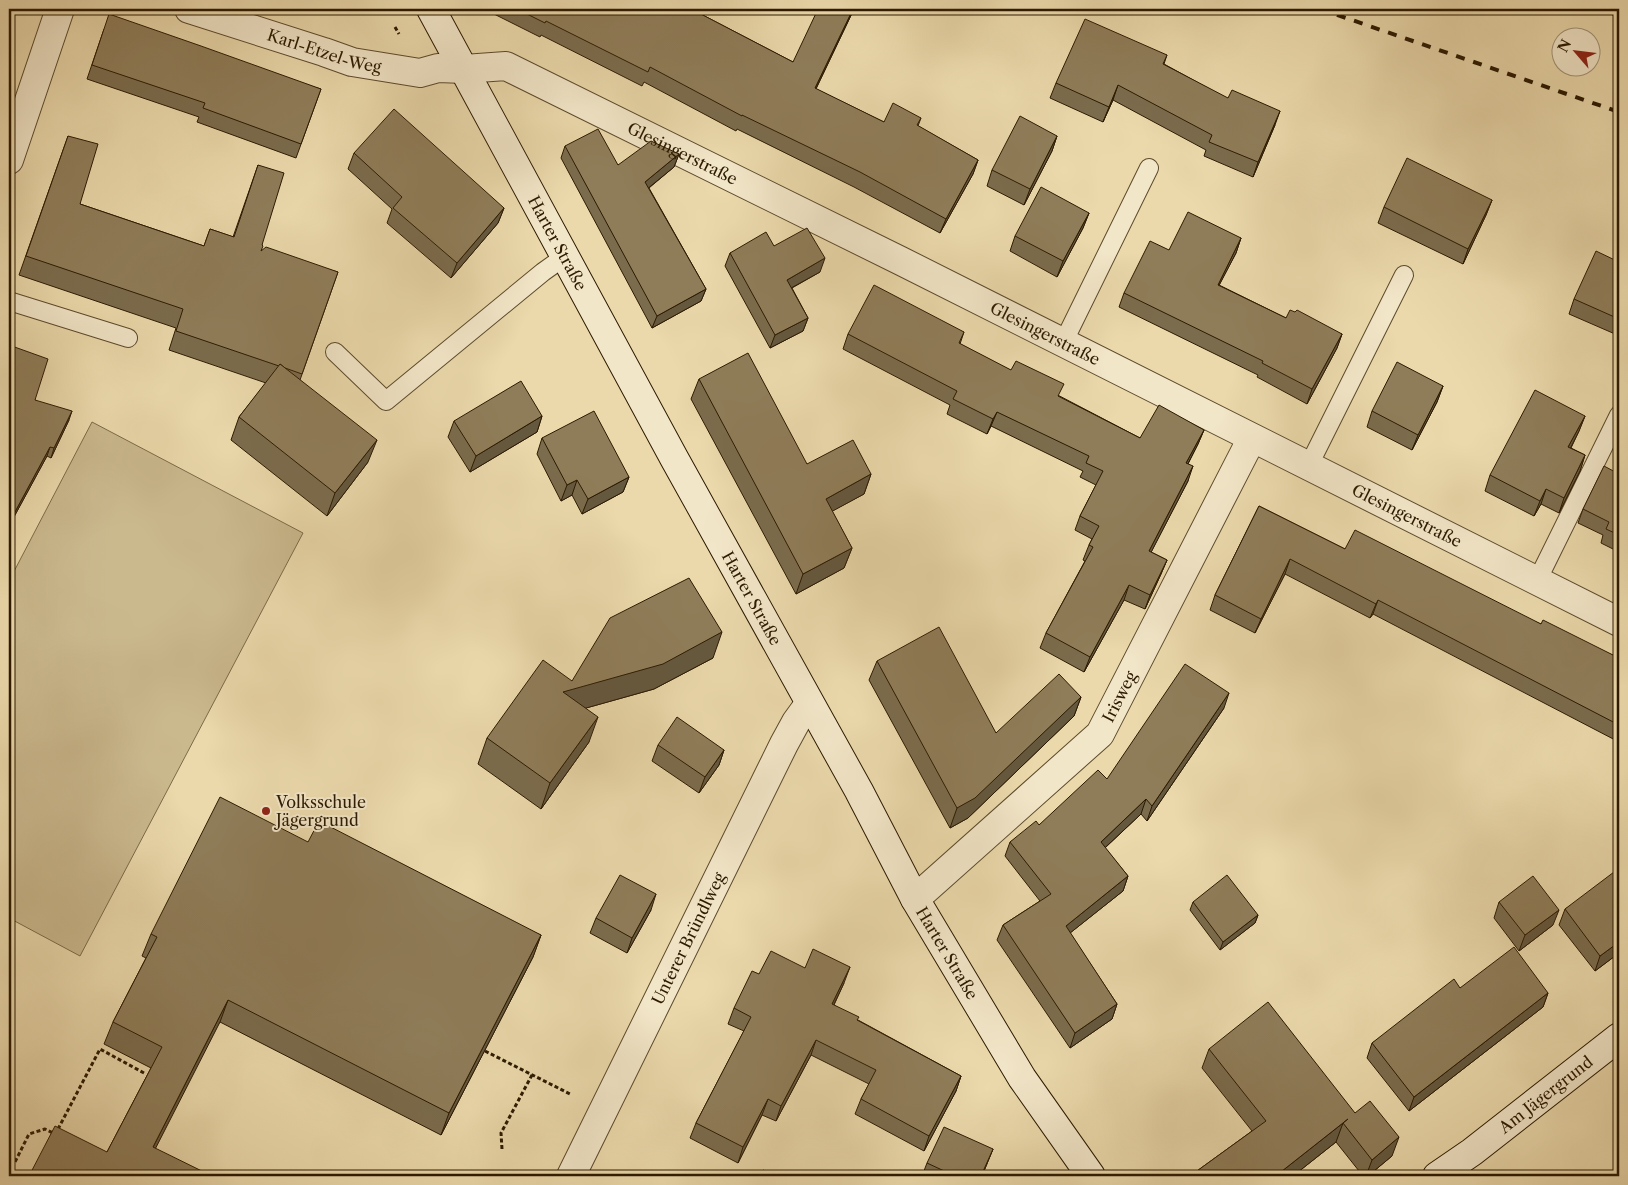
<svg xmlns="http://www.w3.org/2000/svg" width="1628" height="1185" viewBox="0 0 1628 1185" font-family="'Libre Caslon Text',serif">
<rect width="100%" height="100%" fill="#ebd9ab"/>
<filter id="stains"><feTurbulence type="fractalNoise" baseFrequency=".004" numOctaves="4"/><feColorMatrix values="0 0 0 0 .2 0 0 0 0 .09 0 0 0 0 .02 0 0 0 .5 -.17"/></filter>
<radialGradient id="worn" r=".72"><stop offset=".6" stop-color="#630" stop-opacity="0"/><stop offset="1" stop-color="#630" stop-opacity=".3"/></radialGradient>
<!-- green -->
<polygon fill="#cbb98e" stroke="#7c6a48" points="92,422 303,533 80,956 9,918 9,581"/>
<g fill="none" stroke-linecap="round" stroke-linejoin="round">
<!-- service casing -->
<g stroke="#5c4a2c" stroke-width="20">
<g id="service">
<polyline points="9,301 128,338"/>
<polyline points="1063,343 1149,168"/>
<polyline points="335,352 386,401 543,272 564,257"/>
<polyline points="1308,467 1404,275"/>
<polyline points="1537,581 1619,415"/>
</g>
</g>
<!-- minor casing -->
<g stroke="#5c4a2c" stroke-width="30">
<g id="minor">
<path id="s1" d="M 189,9 L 324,52 L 352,62 L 420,73 L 438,68 L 464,69 L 506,66 L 901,261 L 1619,622"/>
<polyline points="9,160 60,9"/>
<path id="s2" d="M 915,899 L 1100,734 L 1252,438"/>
<path id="s3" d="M 571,1176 L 784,744 L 796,722 L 809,704"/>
</g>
</g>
<!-- secondary casing -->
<g stroke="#2c1a01" stroke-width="30">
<g id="secondary">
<path id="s4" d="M 431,9 L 674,458 L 859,791 L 915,899 L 1022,1078 L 1091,1176"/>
<path id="s5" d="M 1437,1176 L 1472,1152 L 1619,1037"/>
</g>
</g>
<!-- path -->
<g stroke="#2c1a01" stroke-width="3" stroke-dasharray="4 2.5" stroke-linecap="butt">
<polyline points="395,27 399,34"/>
<polyline points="485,1051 572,1095"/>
<polyline points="58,1129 100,1049 144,1073"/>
<polyline points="502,1149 501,1133 532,1075"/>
<polyline points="9,1164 15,1162 29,1134 45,1129 53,1133"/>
</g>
<!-- service -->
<use href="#service" stroke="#f2e6c8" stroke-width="18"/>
<!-- minor -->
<use href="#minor" stroke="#f2e6c8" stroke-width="28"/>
<!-- secondary -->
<use href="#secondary" stroke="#f2e6c8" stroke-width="28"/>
<!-- rail -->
<polyline stroke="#2c1a01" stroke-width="4" stroke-dasharray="9 9" stroke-linecap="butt" points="1320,9 1619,112"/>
</g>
<!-- wall -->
<g fill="#7b6c4d" stroke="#2c1a01">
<polygon points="494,9 698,9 697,12 793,62 854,9 816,89 884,122 921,118 918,126 978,160 973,174 940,233 854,187 737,129 736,131 644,82 642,86 541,35 540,37 492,13"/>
<polygon points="1616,9 1619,9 1619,18 1613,16"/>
<polygon points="104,29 321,89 296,158 197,122 199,117 87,79"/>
<polygon points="1167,55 1164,64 1275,125 1253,177 1204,156 1206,150 1113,100 1103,122 1050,98 1056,83"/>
<polygon points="68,136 80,204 204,246 210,229 233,237 258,165 262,245 261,251 338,272 300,380 368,462 327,516 231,440 239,417 266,383 169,350 176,328 19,275"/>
<polygon points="1057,136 1052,151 1024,205 987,186 992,170"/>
<polygon points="565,146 618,165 679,154 674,167 649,188 706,289 701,301 652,328 561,158"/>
<polygon points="354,153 504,208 498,223 451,278 387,223 392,209 348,169"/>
<polygon points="1492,200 1486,215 1463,264 1378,223 1384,207"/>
<polygon points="1089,213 1083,228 1057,277 1010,251 1015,236"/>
<polygon points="1241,238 1236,253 1219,285 1286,318 1342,334 1337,348 1307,404 1257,377 1258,375 1119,307 1124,293 1169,250"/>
<polygon points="774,246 820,272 792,288 808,318 803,331 770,348 725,266 730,253"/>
<polygon points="1619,262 1619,324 1615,334 1569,314 1574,299"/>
<polygon points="964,332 960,344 1140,438 1204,430 1198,444 1188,464 1188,481 1151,552 1167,560 1161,574 1145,609 1124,600 1084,672 1040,648 1046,633 1085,561 1083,560 1089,545 1092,539 1075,530 1080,516 1096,485 1080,477 1083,471 991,426 987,434 947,414 950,405 843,349 848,334"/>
<polygon points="9,345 35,400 69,420 51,458 47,456 9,526"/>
<polygon points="699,379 807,464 871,474 864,494 832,511 852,548 844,568 796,594 691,399"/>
<polygon points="1443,386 1437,402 1412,450 1367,427 1372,411"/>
<polygon points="542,416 537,432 470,472 448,437 454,421"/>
<polygon points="1585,416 1579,431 1571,448 1585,455 1580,471 1559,513 1541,504 1534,516 1485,491 1490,475"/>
<polygon points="542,438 629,477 623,492 582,514 572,495 561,501 537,454"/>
<polygon points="1619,474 1619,552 1601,543 1603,535 1578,523 1583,509"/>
<polygon points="1259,506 1345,549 1541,624 1619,658 1619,742 1373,614 1370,618 1285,574 1255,633 1210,610 1215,595"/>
<polygon points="713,658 654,689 586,708 589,742 541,809 478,764 487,738 572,681"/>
<polygon points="877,661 996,733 1081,697 1074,716 968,818 950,828 869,680"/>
<polygon points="1224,708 1147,821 1141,814 1105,848 1128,876 1123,891 1070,933 1117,1004 1112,1019 1070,1048 997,940 1003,925 1040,901 1005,856 1010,842 1039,825"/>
<polygon points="658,745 724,750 719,765 699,793 652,761"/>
<polygon points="1619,752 1619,760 1617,759"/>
<polygon points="308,842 541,935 533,957 441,1135 220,1022 107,1152 151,1068 104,1044 113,1022 146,958 142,956 151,934"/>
<polygon points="1619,879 1619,953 1595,971 1559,925 1565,909"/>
<polygon points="1193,902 1258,915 1255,923 1220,950 1190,910"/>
<polygon points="1499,902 1553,925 1519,951 1494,918"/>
<polygon points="651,910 627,953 590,933 596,918"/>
<polygon points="805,968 844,983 834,1005 858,1020 961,1076 956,1091 924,1151 855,1114 861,1099 869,1084 811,1055 776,1121 762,1115 738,1163 690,1138 696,1123 744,1031 728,1024 734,1008"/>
<polygon points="1460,988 1548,993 1543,1007 1409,1111 1367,1058 1372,1043"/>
<polygon points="1209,1049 1355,1113 1392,1156 1368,1176 1363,1176 1336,1142 1293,1176 1190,1176 1252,1131 1202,1068"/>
<polygon points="993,1149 982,1176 922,1176 927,1163"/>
</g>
<!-- shaded-wall -->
<g fill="#64583e" stroke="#2c1a01">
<polygon points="853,9 854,9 809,103 815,88"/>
<polygon points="1118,85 1113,100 1103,122 1109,107"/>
<polygon points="1280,111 1275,125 1253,177 1258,162"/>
<polygon points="1057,136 1052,151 1024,205 1030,189"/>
<polygon points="679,154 674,167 641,194 645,182"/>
<polygon points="978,160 973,174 940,233 946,219"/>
<polygon points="1492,200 1486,215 1463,264 1468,249"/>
<polygon points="504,208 498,223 451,278 457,263"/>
<polygon points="1089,213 1083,228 1057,277 1063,261"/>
<polygon points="1241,238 1236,253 1212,299 1218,285"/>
<polygon points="825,258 820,272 782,293 787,280"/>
<polygon points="706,289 701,301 652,328 657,316"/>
<polygon points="808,318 803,331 770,348 775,335"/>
<polygon points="1342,334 1337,348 1307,404 1312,389"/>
<polygon points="1443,386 1437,402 1412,450 1418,435"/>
<polygon points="72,411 69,420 51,458 54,448"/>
<polygon points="997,412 991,426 987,434 993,419"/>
<polygon points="542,416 537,432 470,472 476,456"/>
<polygon points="1585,416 1579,431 1563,463 1568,447"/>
<polygon points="1204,430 1198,444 1181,477 1186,463"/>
<polygon points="377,440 368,462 327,516 335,493"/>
<polygon points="50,447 47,456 9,526 9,523"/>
<polygon points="1585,455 1580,471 1559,513 1564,498"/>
<polygon points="1193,466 1188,481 1144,566 1149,551"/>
<polygon points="871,474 864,494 818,519 826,499"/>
<polygon points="629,477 623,492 582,514 588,499"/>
<polygon points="577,480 572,495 561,501 567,485"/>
<polygon points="1546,489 1541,504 1534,516 1540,501"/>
<polygon points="852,548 844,568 796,594 803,574"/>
<polygon points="1290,559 1285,574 1255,633 1261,619"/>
<polygon points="1167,560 1161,574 1145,609 1150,595"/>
<polygon points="1129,585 1124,600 1084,672 1090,657"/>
<polygon points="1378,600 1373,614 1370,618 1376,604"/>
<polygon points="722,632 713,658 654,689 554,717 563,692"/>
<polygon points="1229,693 1224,708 1147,821 1152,806"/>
<polygon points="1081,697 1074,716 968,818 950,828 957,808"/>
<polygon points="598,717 589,742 541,809 550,783"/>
<polygon points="724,750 719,765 699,793 705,777"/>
<polygon points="1146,799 1141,814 1095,857 1101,842"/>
<polygon points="1128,876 1123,891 1060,941 1066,926"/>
<polygon points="656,894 651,910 627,953 632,938"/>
<polygon points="1559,910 1553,925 1519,951 1525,935"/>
<polygon points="1258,915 1255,923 1220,950 1223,942"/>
<polygon points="541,935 533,957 441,1135 449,1113"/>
<polygon points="1619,942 1619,953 1595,971 1600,956"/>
<polygon points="850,967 844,983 827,1019 832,1004"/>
<polygon points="1548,993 1543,1007 1409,1111 1414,1097"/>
<polygon points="228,1000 220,1022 145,1169 153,1147"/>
<polygon points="1117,1004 1112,1019 1070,1048 1075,1033"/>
<polygon points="816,1040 811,1055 776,1121 781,1106"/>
<polygon points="961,1076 956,1091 924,1151 929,1136"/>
<polygon points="768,1099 762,1115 738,1163 743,1147"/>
<polygon points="1343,1123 1336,1142 1293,1176 1276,1176 1277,1175"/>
<polygon points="1399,1137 1392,1156 1368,1176 1366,1176 1372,1160"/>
<polygon points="993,1149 982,1176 981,1176"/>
</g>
<!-- building -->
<g fill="#8f7d59" stroke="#2c1a01">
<polygon points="517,9 696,9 695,11 793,62 818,9 853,9 815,88 884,122 893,103 921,118 917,125 978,160 946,219 860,172 742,115 742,116 650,67 648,72 546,21 545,23"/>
<polygon points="109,14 201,46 321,89 301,144 203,108 205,103 92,65"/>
<polygon points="1085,19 1167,55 1163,64 1228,98 1232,90 1280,111 1258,162 1209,142 1212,135 1118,85 1109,107 1056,83"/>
<polygon points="394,109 504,208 457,263 393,208 402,197 354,153"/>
<polygon points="1020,116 1057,136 1030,189 992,170"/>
<polygon points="598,129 618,165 651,141 679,154 645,182 706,289 657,316 565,146"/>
<polygon points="68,136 98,144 80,204 204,246 210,229 234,237 258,165 284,173 262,245 263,246 261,251 266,247 338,272 302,374 285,368 280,364 279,366 176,331 183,309 26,256"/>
<polygon points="1407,158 1492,200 1468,249 1384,207"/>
<polygon points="1041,187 1089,213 1063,261 1015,236"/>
<polygon points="1188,212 1241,238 1218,285 1286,318 1290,310 1295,312 1297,310 1342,334 1312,389 1262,363 1263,361 1124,293 1150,241 1169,250"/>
<polygon points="807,228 825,258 787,280 808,318 775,335 730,253 766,232 774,246"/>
<polygon points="1596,251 1619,262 1619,319 1574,299"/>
<polygon points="874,285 964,332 959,343 1011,370 1016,361 1064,384 1058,396 1140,438 1159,405 1204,430 1186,463 1193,466 1149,551 1167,560 1150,595 1129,585 1090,657 1046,633 1093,547 1089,545 1099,526 1080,516 1103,471 1086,463 1089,456 997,412 993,419 953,399 957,391 848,334"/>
<polygon points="9,345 48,359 35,400 72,411 54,448 50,447 9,523"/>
<polygon points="748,353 807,464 853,440 871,474 826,499 852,548 803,574 699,379"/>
<polygon points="1397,362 1443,386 1418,435 1372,411"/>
<polygon points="280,364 377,440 335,493 239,417"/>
<polygon points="521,381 542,416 476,456 454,421"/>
<polygon points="1535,390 1585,416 1568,447 1585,455 1564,498 1546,489 1540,501 1490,475"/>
<polygon points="594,411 629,477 588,499 577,480 567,485 542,438"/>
<polygon points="1604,466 1619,474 1619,535 1606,529 1609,522 1583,509"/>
<polygon points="1259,506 1345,549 1355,530 1541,624 1543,620 1619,658 1619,725 1378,600 1376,604 1290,559 1261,619 1215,595"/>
<polygon points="689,578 722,632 663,664 563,692 598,717 550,783 487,738 543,660 572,681 610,618"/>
<polygon points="939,627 996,733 1059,674 1081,697 975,798 957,808 877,661"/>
<polygon points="1185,664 1229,693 1152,806 1146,799 1101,842 1128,876 1066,926 1117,1004 1075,1033 1003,925 1051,894 1010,842 1036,821 1039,825 1098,770 1107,779"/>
<polygon points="677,717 724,750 705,777 658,745"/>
<polygon points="220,797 308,842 319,821 541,935 449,1113 228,1000 153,1147 212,1176 29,1176 55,1126 107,1152 162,1047 113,1022 157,937 151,934"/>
<polygon points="1614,872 1619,879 1619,942 1600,956 1565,909"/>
<polygon points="620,875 656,894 632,938 596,918"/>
<polygon points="1227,875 1258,915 1223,942 1193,902"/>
<polygon points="1533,876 1559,910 1525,935 1499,902"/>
<polygon points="1514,947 1548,993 1414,1097 1372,1043 1454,979 1460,988"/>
<polygon points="813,949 850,967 832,1004 859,1017 857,1020 961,1076 929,1136 861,1099 876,1070 816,1040 781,1106 768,1099 743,1147 696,1123 751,1017 734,1008 752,971 759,974 771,951 805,968"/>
<polygon points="1268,1002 1355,1113 1370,1101 1399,1137 1372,1160 1343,1123 1348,1119 1277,1175 1278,1176 1190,1176 1266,1121 1209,1049"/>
<polygon points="944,1127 993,1149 981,1176 955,1176 927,1163"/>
<polygon points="763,1170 776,1176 759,1176"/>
</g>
<!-- markers -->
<circle fill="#8f2418" stroke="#f2e6c8" stroke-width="2" cx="266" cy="811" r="5"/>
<g text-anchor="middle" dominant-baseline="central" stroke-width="4" stroke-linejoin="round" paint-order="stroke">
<!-- street labels -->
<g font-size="16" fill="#2c1a01" stroke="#f2e6c8">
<text stroke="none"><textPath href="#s1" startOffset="142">Karl-Etzel-Weg</textPath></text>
<text stroke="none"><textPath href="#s1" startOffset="524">Glesingerstraße</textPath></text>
<text stroke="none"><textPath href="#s4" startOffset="266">Harter Straße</textPath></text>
<text stroke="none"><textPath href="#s1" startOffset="929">Glesingerstraße</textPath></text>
<text stroke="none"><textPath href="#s1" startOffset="1334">Glesingerstraße</textPath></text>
<text stroke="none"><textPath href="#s4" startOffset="671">Harter Straße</textPath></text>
<text stroke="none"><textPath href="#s2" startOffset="290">Irisweg</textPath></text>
<text stroke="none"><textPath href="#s3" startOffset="265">Unterer Bründlweg</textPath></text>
<text stroke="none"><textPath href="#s4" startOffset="1076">Harter Straße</textPath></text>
<text stroke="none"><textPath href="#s5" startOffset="136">Am Jägergrund</textPath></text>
</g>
<!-- poi labels -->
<g font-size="16" fill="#2c1a01" stroke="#f2e6c8" text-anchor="start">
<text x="276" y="802">Volksschule<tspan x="276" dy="18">Jägergrund</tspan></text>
</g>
</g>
<!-- margin -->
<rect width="1628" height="1185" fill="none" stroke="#ebd9ab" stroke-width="30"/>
<rect x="10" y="10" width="1608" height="1165" fill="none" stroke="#2c1a01" stroke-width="2.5"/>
<rect x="15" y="15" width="1598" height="1155" fill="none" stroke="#2c1a01"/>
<!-- north arrow -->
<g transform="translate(1576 52) rotate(298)"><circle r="24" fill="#f2e6c8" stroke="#a39478"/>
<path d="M0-4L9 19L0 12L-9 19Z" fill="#8f2418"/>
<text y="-8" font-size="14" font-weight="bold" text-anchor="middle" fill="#2c1a01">N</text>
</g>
<rect width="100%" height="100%" filter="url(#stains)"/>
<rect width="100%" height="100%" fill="url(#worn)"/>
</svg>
